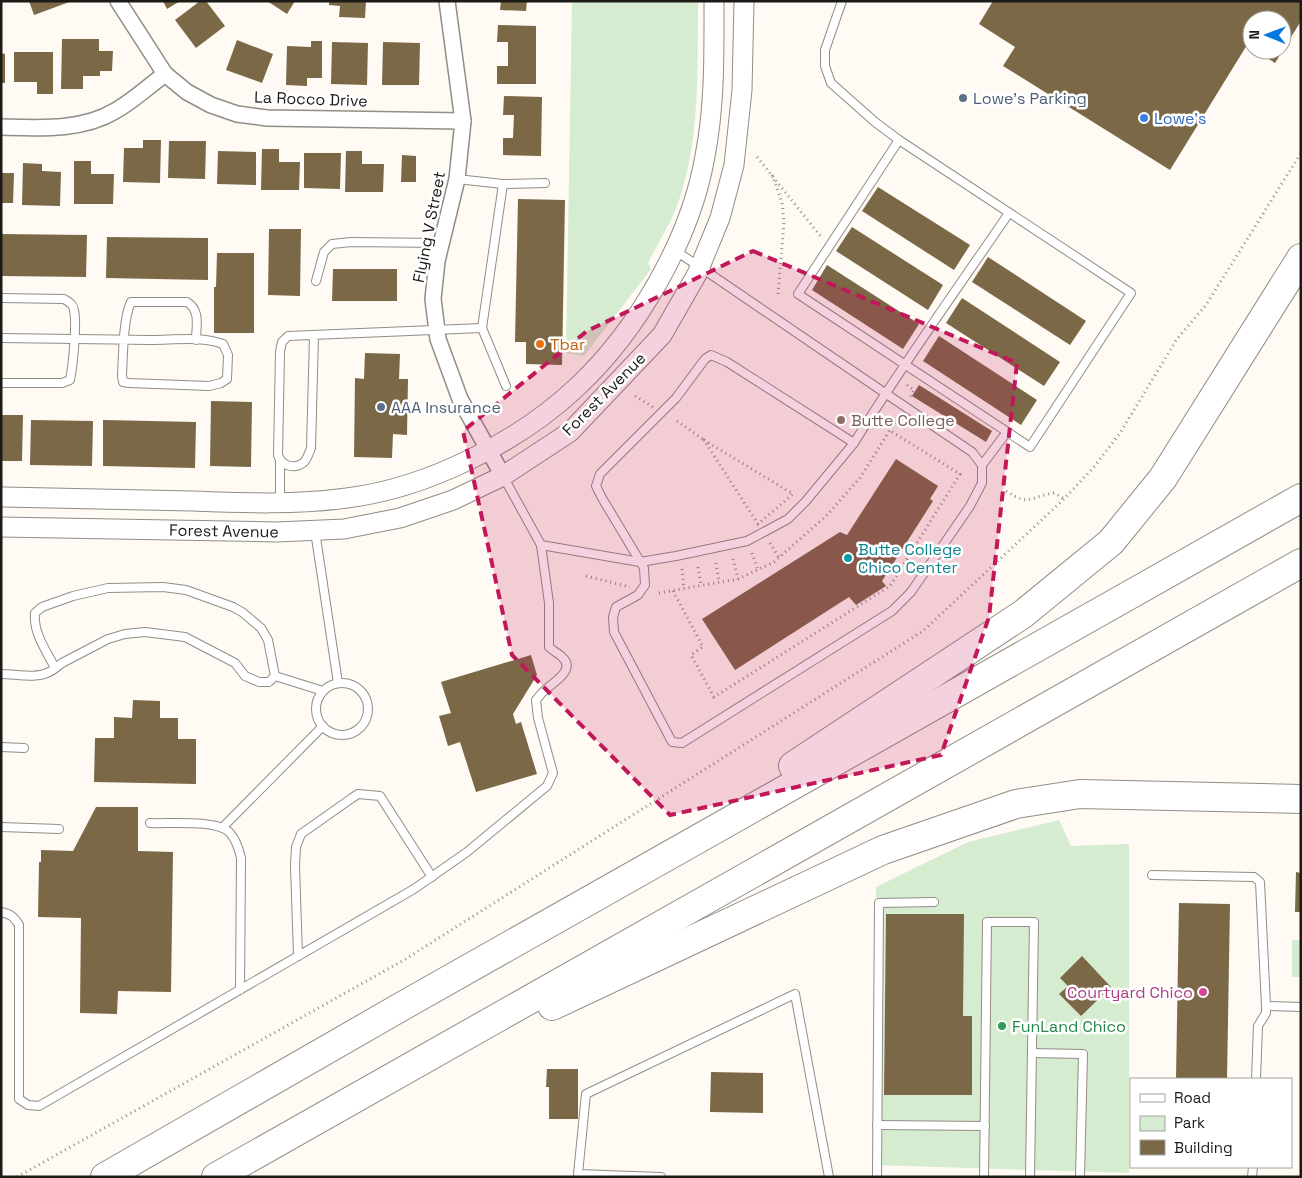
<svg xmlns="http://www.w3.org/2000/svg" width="1302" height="1178" viewBox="0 0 1302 1178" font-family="'Space Grotesk',sans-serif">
<rect width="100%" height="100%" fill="#fffaf3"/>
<!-- green -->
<g fill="#d6ecd0">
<path d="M 572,1 L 698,1 C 697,70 701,143 676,209 C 668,227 657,245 648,263 L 651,269 L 584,356 L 566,353 Z"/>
<polygon points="1059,820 1071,846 1129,844 1129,1173 872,1165 876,887 968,842"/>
<rect x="1292" y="940" width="9" height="37"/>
</g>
<!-- building -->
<g fill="#7b6847">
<polygon points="29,1 72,1 34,15"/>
<polygon points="163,1 180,1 167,9"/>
<polygon points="200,1 206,1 225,26 196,48 175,20"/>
<polygon points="267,1 295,1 287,14"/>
<polygon points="329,1 366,1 365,18 339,17 340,6 329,5"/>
<polygon points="501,1 527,1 526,11 500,10"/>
<polygon points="993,1 1301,1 1301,21 1275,63 1255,50 1282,50 1282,20 1252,20 1252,48 1247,45 1170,170 1003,66 1015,47 979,24"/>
<polygon points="498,25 536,26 536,84 497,84 497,66 508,66 508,42 497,42"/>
<polygon points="62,39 99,39 99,51 113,51 112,71 100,71 100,76 83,76 83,89 61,89"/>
<polygon points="237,40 273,54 262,83 226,70"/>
<polygon points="311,41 322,41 322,78 307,78 307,86 286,85 287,46 311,47"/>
<polygon points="332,42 368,43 367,85 331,84"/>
<polygon points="383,42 420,43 419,85 382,85"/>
<polygon points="14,52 53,52 53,94 37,94 37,82 14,82"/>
<polygon points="1,53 5,54 5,83 1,83"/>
<polygon points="504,96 542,97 541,156 503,155 503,138 513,138 514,115 503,115"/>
<polygon points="143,140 161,140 160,183 123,182 124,148 143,148"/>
<polygon points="169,141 206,141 205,179 168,178"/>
<polygon points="262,149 279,149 279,162 300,162 299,190 261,190"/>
<polygon points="218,151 256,152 256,185 217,184"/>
<polygon points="346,151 362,151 362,164 384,164 383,192 345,192"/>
<polygon points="304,153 341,153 340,189 304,188"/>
<polygon points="402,155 416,156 416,182 401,182"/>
<polygon points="74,161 91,161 91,174 114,174 113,204 74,204"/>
<polygon points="23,163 42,164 42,171 61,172 60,206 22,205"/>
<polygon points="1,173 14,173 13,203 1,203"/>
<polygon points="878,187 970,245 954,270 862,211"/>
<polygon points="518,199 565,200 562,365 526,364 526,342 515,342"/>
<polygon points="852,227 943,285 928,310 836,251"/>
<polygon points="269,229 301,229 300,296 268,295"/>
<polygon points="1,234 87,235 86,277 1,276"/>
<polygon points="107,237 208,238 208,280 106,278"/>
<polygon points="217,253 254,253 254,333 214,333 214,287 216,287"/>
<polygon points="988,257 1086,321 1070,345 972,282"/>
<polygon points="827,265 919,324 903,349 812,290"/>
<polygon points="333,269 397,269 397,301 332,301"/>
<polygon points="962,298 1060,362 1044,386 946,323"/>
<polygon points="939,336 1037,400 1021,425 923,361"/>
<polygon points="365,353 400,354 399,379 408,379 407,435 393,434 392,458 354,457 355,378 364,379"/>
<polygon points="919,385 992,431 986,442 912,396"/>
<polygon points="211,401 252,402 251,467 210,466"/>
<polygon points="1,415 23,415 22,461 1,461"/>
<polygon points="31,420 93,421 92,466 30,465"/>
<polygon points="103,420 196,422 195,468 103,466"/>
<polygon points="896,459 938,486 930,499 933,501 882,581 886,586 856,605 849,597 735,670 702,619 840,532 847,535"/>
<polygon points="531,655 537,675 513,714 516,724 521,722 537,774 476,792 460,742 448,746 439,716 451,713 441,682"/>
<polygon points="133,700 160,701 160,718 178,718 178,739 196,739 196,784 94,782 95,738 114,738 114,717 132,718"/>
<polygon points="96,807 138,807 138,851 173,852 171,992 118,991 117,1014 80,1013 81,918 38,917 39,862 41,862 41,850 73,851"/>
<polygon points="1296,872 1301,873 1301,912 1295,912"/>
<polygon points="1179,903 1230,904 1227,1079 1176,1079"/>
<polygon points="886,914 964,914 963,1016 972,1016 972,1095 884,1095"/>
<polygon points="1082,956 1111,987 1081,1016 1059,994 1068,986 1060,978"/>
<polygon points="547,1069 578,1069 578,1119 549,1119 549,1087 546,1087"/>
<polygon points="711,1072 763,1073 763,1113 710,1112"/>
</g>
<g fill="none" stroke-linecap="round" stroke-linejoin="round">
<!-- service casing -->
<g stroke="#918d87" stroke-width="10">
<g id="service">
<polyline points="842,1 825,50 825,66 831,83 875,122 899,140"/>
<polygon points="899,140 1131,293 1030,447 798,294"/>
<polyline points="457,179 503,184"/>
<path d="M 674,250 L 700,267 L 885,393 L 972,452 L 982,465 L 982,483 L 970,506 L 911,592 L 892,611 L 682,743 L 672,742 L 614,632 L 613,617 L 616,607 L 638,595 L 642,589 L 645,585 L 644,568 L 602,498 L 596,486 L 600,474 L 676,398 L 705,359 L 711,355 L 727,362 L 854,443 C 903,364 957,289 1009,213"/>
<polyline points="316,281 324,252 332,244 351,242 441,243"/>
<path d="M 1,298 L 64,299 C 69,302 73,304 74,310 C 77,324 73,365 70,380 L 62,383 L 1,383"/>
<path d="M 314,336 L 311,448 C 309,453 307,460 303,463 C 293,470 281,465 278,455 L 280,352 L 282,342 L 288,336 L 482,328"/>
<path d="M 1,338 C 51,339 101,339 151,340 C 174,340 202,336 223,344 L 228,355 L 227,379 L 221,383 L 209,386 L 129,383 L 123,382 L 122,376 C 123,356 123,319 131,302 L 187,302 C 201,311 196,326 196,340"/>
<polyline points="506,386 482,328 503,184 545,183"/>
<polyline points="280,461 280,502"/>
<polyline points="982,465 1007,432"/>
<polyline points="315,531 338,683"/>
<polyline points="541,545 640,562 676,556 747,541 788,519 806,501 854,443"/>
<path d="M 1,674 C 16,674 36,679 49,672 C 54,670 58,666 62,663 L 108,639 L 125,634 L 145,632 L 185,637 L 235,663 L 245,676 L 259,682 L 269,682 L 275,676 L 268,640 L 261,628 L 242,612 L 233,607 L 186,590 L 163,587 L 108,588 L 73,596 L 42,607 L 35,613 C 33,633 46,650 55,668"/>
<polyline points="275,676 323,691"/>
<circle cx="342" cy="709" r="26"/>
<polyline points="1,747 24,748"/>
<path d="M 150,823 C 169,824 218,819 230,833 C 236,840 239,849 241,858 L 240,990"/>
<polyline points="1,827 59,829"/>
<polyline points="223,827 323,726"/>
<polyline points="1152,875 1254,877 1260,882 1266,1006 1266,1013 1258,1026 1256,1079"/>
<path d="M 1,912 C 11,914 14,917 19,925 L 19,1099 L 28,1105 L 39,1106 L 414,889 L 467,852 L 547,786 L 553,773 L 538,718 L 536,700 C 539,697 541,693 544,691 C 552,683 577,670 562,657 C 558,653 553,651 549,647 L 549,603 L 541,545 L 503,476"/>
<polyline points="298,956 295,866 296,847 301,834 352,798 358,794 380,796 432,877"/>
<polyline points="1266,1006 1301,1007"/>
<polyline points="1032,1053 1083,1054 1080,1177"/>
<polyline points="877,1125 985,1126"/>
<polyline points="661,1177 578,1174 586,1094 795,994 829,1177"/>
<polyline points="877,1177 879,903 934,902"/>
<polyline points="984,1177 987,922 1034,922 1030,1177"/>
<polyline points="1252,1177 1253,1167"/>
</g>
</g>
<!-- minor casing -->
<g stroke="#918d87" stroke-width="18">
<g id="minor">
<polyline points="118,1 165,74 187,92 211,105 237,114 267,118 463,121"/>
<polyline points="447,1 463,121 457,179 437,261 433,299 438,339 460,399 503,476"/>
<path d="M 1,127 C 39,128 82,131 115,111 C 133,101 149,86 165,74"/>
</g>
</g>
<!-- tertiary casing -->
<g stroke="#918d87" stroke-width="21">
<g id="tertiary">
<path d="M 1,497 C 65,498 129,500 192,501 C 244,503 296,505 347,498 C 427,488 519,442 577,387 C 638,330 691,238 705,156 C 715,105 714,53 714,1"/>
<polyline points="1,527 277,532 344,529 400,518 453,500 503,476 570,432 662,335 697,274 720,218 734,165 742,90 744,1"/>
</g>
</g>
<!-- motorway casing -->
<g stroke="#918d87" stroke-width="30">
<g id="motorway">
<polyline points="793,766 1023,614 1111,542 1163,478 1301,258"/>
<polyline points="552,1006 883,850 1016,804 1080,794 1301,799"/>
<polyline points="105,1177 406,1004 1301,498"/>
<polyline points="216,1177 1301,563"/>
</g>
</g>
<!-- path -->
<g stroke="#918e89" stroke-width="3" stroke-dasharray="1 4" stroke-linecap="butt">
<polyline points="757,157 822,238"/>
<polyline points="772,175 782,202 784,222 778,294"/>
<polyline points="907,385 914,390 910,398"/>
<polyline points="635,396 653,407"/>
<polyline points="677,421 704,440"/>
<polygon points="704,440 793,494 758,524"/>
<path d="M 1006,491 C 1031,507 1030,496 1055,493 L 1064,499"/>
<polyline points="770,543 779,558"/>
<polyline points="752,553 758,570"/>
<polyline points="733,559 738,579"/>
<polyline points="716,563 719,582"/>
<polyline points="698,567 701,586"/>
<polyline points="682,569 684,589"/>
<polyline points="586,576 630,587"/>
<polyline points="673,591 703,647 691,655 714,697 890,586 960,474 889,430"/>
<polyline points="659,593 738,579 774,562 826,516 860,478 896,420"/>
<polyline points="17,1177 404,960 923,631 1064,499 1093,468 1120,433 1177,339 1206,305 1301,153"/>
</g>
<!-- service -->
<use href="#service" stroke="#fff" stroke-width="8"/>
<!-- minor -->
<use href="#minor" stroke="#fff" stroke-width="15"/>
<!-- tertiary -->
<use href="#tertiary" stroke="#fff" stroke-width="19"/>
<!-- motorway -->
<use href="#motorway" stroke="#fff" stroke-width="28"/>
</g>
<!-- marked area -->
<path fill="#c2185b" fill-opacity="0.2" stroke="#c2185b" stroke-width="4" stroke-dasharray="10 6" stroke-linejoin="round" d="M 753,251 L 1017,363 L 989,617 L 941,755 L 670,815 L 512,655 L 463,431 L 587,331 Z"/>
<!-- markers -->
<g fill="#5c6f8a" stroke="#fff" stroke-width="2">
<circle cx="963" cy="98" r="5"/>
<circle cx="381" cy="407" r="5"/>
</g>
<circle fill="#3f7fe0" stroke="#fff" stroke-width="2" cx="1144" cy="118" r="5"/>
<circle fill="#e8710a" stroke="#fff" stroke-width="2" cx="540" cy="344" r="5"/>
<circle fill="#8d6e63" stroke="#fff" stroke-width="2" cx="841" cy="420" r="5"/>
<circle fill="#0f9aa8" stroke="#fff" stroke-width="2" cx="848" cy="558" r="5"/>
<circle fill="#d1479c" stroke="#fff" stroke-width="2" cx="1203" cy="992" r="5"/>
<circle fill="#2e9e5b" stroke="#fff" stroke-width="2" cx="1002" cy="1026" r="5"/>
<g text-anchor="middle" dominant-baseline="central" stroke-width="5" stroke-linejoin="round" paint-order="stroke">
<!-- service labels -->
<g font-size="16" fill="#4e5e75" stroke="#fff" text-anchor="start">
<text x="973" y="98">Lowe's Parking</text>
<text x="391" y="407">AAA Insurance</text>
</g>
<!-- street labels -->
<g font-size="16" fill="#1b1a17" stroke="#fff">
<text transform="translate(311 99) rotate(2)">La Rocco Drive</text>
<text transform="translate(429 227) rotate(-79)">Flying V Street</text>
<text transform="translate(604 394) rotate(-45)">Forest Avenue</text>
<text transform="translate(224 531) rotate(1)">Forest Avenue</text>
</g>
<!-- shop labels -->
<g font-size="16" fill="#366cbe" stroke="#fff" text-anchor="start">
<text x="1154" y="118">Lowe's</text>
</g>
<!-- food labels -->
<g font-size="16" fill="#c56008" stroke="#fff" text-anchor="start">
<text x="550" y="344">Tbar</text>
</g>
<!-- education labels -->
<g font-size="16" fill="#785e54" stroke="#fff" text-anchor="start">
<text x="851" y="420">Butte College</text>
</g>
<!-- culture labels -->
<g font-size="16" fill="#0d838f" stroke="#fff" text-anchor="start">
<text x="858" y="549">Butte College<tspan x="858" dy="18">Chico Center</tspan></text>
</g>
<!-- hotel labels -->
<g font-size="16" fill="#b23c85" stroke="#fff" text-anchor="end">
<text x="1193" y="992">Courtyard Chico</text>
</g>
<!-- leisure labels -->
<g font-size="16" fill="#27864d" stroke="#fff" text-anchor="start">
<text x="1012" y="1026">FunLand Chico</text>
</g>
</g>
<!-- border -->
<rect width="1302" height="1178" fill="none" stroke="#1b1a17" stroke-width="5"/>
<!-- legend -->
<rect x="1130" y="1078" width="162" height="90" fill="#ffffff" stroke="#a4a3a2"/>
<rect x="1140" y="1094" width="25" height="8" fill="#ffffff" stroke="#a4a3a2"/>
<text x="1174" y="1103" font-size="15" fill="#1b1a17">Road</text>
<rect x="1140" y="1116" width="25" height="15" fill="#d6ecd0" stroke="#a4a3a2"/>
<text x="1174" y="1128" font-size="15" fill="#1b1a17">Park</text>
<rect x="1140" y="1140" width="25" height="15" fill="#7b6847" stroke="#a4a3a2"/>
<text x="1174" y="1153" font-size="15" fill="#1b1a17">Building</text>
<!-- north arrow -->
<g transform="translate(1267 35) rotate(271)"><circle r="24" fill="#ffffff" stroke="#a4a3a2"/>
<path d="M0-4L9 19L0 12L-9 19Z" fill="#0578e0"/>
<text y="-8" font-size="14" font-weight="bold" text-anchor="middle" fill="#1b1a17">N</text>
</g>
</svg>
